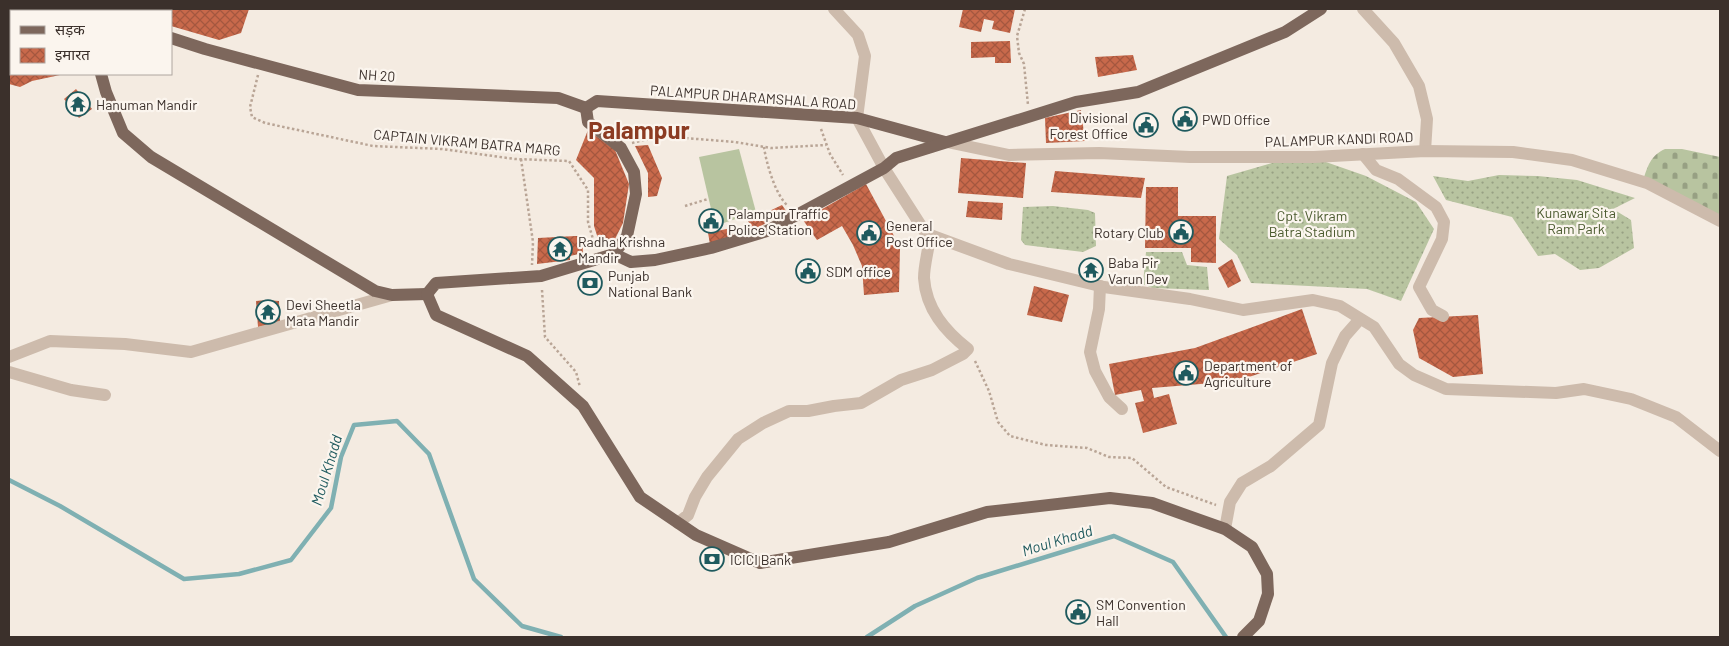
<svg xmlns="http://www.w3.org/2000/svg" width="1729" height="646" viewBox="0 0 1729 646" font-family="Barlow,'Noto Sans Devanagari',sans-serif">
<defs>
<pattern id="grass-dots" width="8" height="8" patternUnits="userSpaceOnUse" patternTransform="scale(1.25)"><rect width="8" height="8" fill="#b8c4a0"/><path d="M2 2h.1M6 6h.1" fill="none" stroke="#97a083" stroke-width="1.8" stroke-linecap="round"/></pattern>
<pattern id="cemetery-stones" width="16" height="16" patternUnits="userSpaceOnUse" patternTransform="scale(1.25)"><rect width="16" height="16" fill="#b8c4a0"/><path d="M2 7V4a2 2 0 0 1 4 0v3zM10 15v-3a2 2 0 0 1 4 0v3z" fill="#97a083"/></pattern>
<pattern id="building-cross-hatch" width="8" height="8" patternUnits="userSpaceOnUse" patternTransform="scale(1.25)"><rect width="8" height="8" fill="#c8694b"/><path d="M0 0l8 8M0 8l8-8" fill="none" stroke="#a4573f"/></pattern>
</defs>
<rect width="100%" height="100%" fill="#f4ebe1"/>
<!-- grass -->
<g fill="url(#grass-dots)">
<polygon points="1323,161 1366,176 1416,202 1434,229 1401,301 1367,289 1251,283 1237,255 1219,239 1227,176 1275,162"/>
<polygon points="1499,175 1538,176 1577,180 1635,198 1613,209 1631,220 1634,248 1599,268 1580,270 1555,254 1538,256 1512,217 1446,200 1433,176 1468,181"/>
<polygon points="1053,206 1088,210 1095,213 1096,246 1083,252 1025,245 1021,240 1023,207"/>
<polygon points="1146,252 1182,252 1187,265 1207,267 1209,290 1152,288 1143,284"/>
</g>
<!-- cemetery -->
<path fill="url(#cemetery-stones)" d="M 1665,149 L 1682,149 L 1720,157 L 1720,220 L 1643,180 C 1648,166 1650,156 1665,149 Z"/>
<!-- pitch -->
<polygon fill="#b8c4a0" points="739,149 756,212 715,226 699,157"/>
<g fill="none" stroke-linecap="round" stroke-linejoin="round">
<!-- stream -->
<g stroke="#7fb0b2" stroke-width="4.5">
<polyline points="9,480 60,506 184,579 239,574 291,560 331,508 341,457 354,425 397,421 429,454 474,579 522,626 561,637"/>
<polyline points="867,637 915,606 977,578 1114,536 1173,562 1226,637"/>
</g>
</g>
<!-- building -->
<g fill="url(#building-cross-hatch)">
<polygon points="9,9 25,10 11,11 11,74 60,75 32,81 20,87 9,84"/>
<polygon points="119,9 249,9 241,33 219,40 171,26 171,11 125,11"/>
<polygon points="963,9 1015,9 1010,33 992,29 994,21 984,19 981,32 959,27"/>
<polygon points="1010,41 1011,63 995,63 995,57 971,58 971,42"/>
<polygon points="1133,55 1137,70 1098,77 1095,57"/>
<polygon points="76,89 92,109 79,118 64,99"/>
<polygon points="1081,110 1085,141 1046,143 1045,118"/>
<polygon points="588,130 615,150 629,184 623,223 615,239 601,248 594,226 594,178 576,160"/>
<polygon points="648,145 662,178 657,196 648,197 648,173 635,146"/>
<polygon points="961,158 1026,163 1023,198 958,193"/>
<polygon points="1055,171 1145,178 1141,198 1051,192"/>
<polygon points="866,184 900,247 899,292 864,295 862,266 853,245 842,226 817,240 803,220"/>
<polygon points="1146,187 1178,187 1178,216 1216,216 1216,263 1191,262 1191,248 1145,248"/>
<polygon points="968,201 1003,203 1002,220 966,217"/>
<polygon points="782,205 787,212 753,230 748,221"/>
<polygon points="731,228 733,237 710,244 708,233"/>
<polygon points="575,236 582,236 583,253 570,256 570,260 537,264 538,238"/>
<polygon points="1232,259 1241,281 1228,288 1218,268"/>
<polygon points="1034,286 1069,295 1062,322 1027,315"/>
<polygon points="266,300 279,301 280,323 258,327 256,301"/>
<polygon points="1302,309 1317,354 1237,381 1152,388 1154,398 1169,394 1177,424 1143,433 1135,403 1144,401 1141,390 1115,395 1109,364 1195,348"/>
<polygon points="1478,315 1483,374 1453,377 1419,358 1413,330 1419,318"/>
</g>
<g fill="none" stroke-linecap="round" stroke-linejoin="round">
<!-- path -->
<g stroke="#b9a596" stroke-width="2.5" stroke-dasharray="2.5 2.5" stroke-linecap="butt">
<polyline points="1025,9 1017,36 1019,53 1024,64 1028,105"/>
<polyline points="258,75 250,107 252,117 265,123 373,146 442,149 515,159 569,161 588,190 588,222 595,246"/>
<polyline points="821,129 830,154 843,175"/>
<polyline points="632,143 660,136 735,142 771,148 826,145"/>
<path d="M 764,147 C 766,162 775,194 787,205"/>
<polyline points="521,159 533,242 532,265"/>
<polyline points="685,206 708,199"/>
<polyline points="542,290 545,337 576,372 580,387"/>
<polyline points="975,361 989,391 998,422 1010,436 1046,445 1087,448 1109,457 1132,458 1166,487 1216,505"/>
</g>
<!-- minor -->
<g stroke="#cdbbac" stroke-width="12">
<polyline points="834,9 858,35 865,56 857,118 884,168 925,232 930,235 1009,264 1104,287 1190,299 1243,310 1313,300 1340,306 1374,327 1399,364 1414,375 1446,389 1556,393 1584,389 1631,399 1676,417 1720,451"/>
<polyline points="1363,154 1376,170 1398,179 1436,207 1444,222 1442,239 1419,287 1432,310 1443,316"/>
<polyline points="1100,286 1099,309 1090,352 1095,371 1109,397 1122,409"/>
<polyline points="9,357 50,341 125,344 191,352 392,295"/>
<polyline points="9,372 71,390 105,395"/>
<path d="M 678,523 L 688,515 L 695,497 L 707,477 L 738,439 L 763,423 L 789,411 L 808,411 L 834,406 L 861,403 L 901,380 L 932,370 L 963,354 L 968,349 C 945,331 926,309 924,278 C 924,264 929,249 930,235"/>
<polyline points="1225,529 1230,502 1242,483 1271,466 1319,425 1332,363 1345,336 1360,319"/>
</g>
<!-- tertiary -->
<g stroke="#cdbbac" stroke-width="12">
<polyline points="1363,9 1394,43 1419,86 1427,119 1425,151"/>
<polyline points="947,142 1009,155 1099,153 1190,157 1314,157 1425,151 1513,152 1572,160 1647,183 1720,221"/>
</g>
<!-- primary -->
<g stroke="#7d675c" stroke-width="12">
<polyline points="85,9 92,11"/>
<polyline points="171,38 205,49 358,90 558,98 586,108"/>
<polyline points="101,74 106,92 123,133 151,157 375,291 392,295 427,294"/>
<polyline points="586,108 588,122 621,148 634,172 636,194 627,236 614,254 541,276 436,283 427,294 436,315 527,356 583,406 640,497 696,535 760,563 889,542 987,512 1110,498 1152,503 1225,529 1252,547 1267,574 1268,594 1259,621 1243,637"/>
<polyline points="586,108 597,101 857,118 945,142"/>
<polyline points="614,254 631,262 655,260 711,248 767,231 884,168 896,158 1076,102 1138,92 1285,32 1321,9"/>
</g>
</g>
<!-- icons -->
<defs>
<g id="temple-ring" transform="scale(1.25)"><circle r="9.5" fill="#fbf5ee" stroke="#1f5a5e" stroke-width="1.5"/><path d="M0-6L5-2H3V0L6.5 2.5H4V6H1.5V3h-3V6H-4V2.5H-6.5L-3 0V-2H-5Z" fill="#1f5a5e"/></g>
<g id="civic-ring" transform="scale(1.25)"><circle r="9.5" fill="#fbf5ee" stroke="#1f5a5e" stroke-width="1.5"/><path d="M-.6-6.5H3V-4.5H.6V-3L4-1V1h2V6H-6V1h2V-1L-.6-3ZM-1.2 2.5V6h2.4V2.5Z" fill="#1f5a5e"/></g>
<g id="bank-ring" transform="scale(1.25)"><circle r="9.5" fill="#fbf5ee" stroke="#1f5a5e" stroke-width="1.5"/><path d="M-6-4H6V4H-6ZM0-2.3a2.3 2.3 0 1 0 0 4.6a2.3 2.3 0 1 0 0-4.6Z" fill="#1f5a5e"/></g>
</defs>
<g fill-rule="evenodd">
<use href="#temple-ring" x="78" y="104"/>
<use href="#civic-ring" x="1185" y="119"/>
<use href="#civic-ring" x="1146" y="125"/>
<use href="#civic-ring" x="711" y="221"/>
<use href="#civic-ring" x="1181" y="232"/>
<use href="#civic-ring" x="869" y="233"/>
<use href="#temple-ring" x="560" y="249"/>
<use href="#temple-ring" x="1091" y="270"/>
<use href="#civic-ring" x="808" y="271"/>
<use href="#bank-ring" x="590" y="283"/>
<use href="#temple-ring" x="268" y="312"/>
<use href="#civic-ring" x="1186" y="373"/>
<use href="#bank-ring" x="712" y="559"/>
<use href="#civic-ring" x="1078" y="612"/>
</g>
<g text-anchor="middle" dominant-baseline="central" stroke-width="4.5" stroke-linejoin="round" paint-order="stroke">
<!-- street labels -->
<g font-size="14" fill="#3b302b" stroke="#fbf5ee">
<text transform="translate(377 75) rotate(4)">NH 20</text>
<text transform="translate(753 97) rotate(4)">PALAMPUR DHARAMSHALA ROAD</text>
<text transform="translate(1339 139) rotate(-2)">PALAMPUR KANDI ROAD</text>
<text transform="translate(467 142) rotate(5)">CAPTAIN VIKRAM BATRA MARG</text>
</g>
<!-- poi labels -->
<g font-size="14" fill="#3b302b" stroke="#fbf5ee" text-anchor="start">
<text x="96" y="104">Hanuman Mandir</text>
<text x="1128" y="117" text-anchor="end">Divisional<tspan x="1128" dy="16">Forest Office</tspan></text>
<text x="1202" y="119">PWD Office</text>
<text x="728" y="213">Palampur Traffic<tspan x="728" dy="16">Police Station</tspan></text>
<text x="886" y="225">General<tspan x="886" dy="16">Post Office</tspan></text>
<text x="1164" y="232" text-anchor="end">Rotary Club</text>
<text x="578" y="241">Radha Krishna<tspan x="578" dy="16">Mandir</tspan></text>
<text x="1108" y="262">Baba Pir<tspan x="1108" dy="16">Varun Dev</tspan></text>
<text x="826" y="271">SDM office</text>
<text x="608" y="275">Punjab<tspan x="608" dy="16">National Bank</tspan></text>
<text x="286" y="304">Devi Sheetla<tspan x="286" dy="16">Mata Mandir</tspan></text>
<text x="1204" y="365">Department of<tspan x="1204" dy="16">Agriculture</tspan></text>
<text x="730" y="559">ICICI Bank</text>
<text x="1096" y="604">SM Convention<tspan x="1096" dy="16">Hall</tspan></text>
</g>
<!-- park labels -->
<g font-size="14" fill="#4a5a2e" stroke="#fbf5ee">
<text x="1576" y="212">Kunawar Sita<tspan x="1576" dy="16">Ram Park</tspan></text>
<text x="1312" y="215">Cpt. Vikram<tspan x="1312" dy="16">Batra Stadium</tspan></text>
</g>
<!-- water labels -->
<g font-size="15" font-style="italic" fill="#1f5a5e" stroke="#fbf5ee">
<text transform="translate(326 470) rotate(-73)">Moul Khadd</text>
<text transform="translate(1057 540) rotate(-17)">Moul Khadd</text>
</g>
<!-- town labels -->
<g font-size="24" font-weight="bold" fill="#8c3b22" stroke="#fbf5ee">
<text x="639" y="129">Palampur</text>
</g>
</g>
<!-- border -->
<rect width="1729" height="646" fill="none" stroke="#3b302b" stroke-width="20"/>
<!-- legend -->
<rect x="10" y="10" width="162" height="65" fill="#fbf5ee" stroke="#aea6a0"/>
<rect x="20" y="26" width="25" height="8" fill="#7d675c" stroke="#aea6a0"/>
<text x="55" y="35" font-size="15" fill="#3b302b">सड़क</text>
<rect x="20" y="48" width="25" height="15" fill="url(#building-cross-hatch)" stroke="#aea6a0"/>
<text x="55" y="60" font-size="15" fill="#3b302b">इमारत</text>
</svg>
